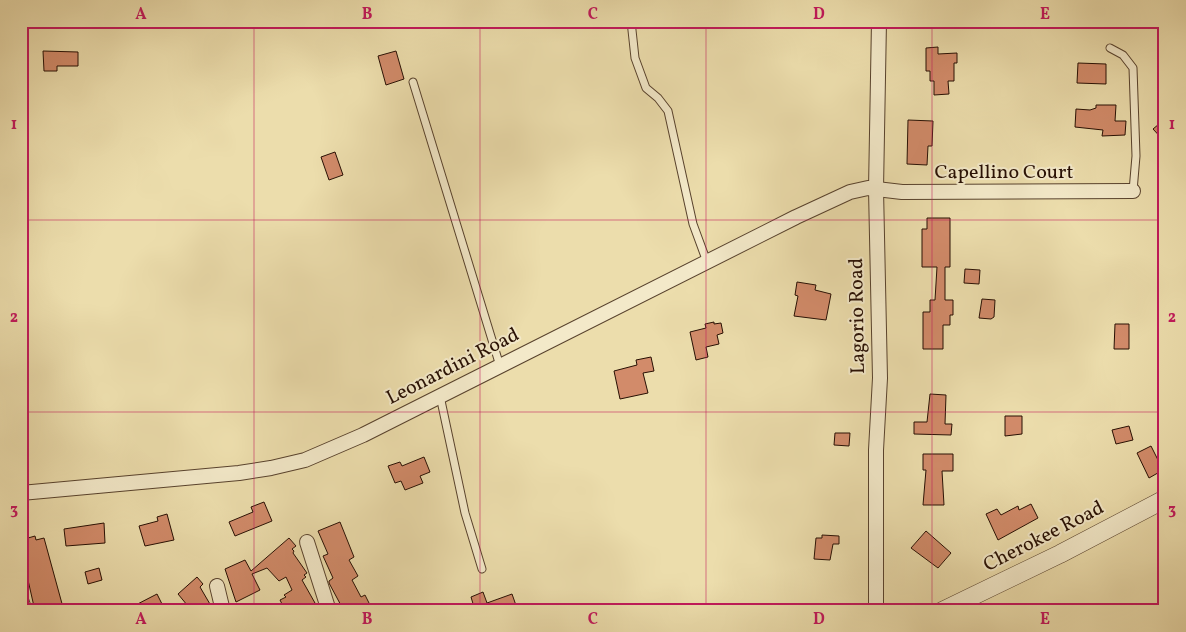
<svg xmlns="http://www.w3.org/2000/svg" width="1186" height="632" viewBox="0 0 1186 632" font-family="Vollkorn,serif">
<rect width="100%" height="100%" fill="#ecddac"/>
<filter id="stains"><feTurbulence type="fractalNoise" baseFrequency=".004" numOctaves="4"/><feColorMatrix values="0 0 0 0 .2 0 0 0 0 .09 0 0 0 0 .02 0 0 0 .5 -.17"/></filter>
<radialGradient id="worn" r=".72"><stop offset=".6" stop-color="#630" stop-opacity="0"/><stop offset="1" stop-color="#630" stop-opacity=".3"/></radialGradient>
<!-- building -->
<g fill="#d28b6a" stroke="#270f03">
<polygon points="938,47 938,54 957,53 957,63 954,63 954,81 948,81 949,94 934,95 934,81 930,81 930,71 926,71 926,48"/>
<polygon points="43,51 78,52 78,66 57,66 57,71 44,71"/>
<polygon points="396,51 404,79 386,85 378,56"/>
<polygon points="1078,63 1106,64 1106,84 1077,83"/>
<polygon points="1096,105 1116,105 1115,121 1126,121 1125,135 1102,136 1103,130 1075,127 1076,109 1090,110 1096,108"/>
<polygon points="1165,119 1165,142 1153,129"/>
<polygon points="908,120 933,121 932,146 928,146 927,165 907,164"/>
<polygon points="335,152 343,175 329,180 321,157"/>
<polygon points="927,218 950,218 950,267 945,267 945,300 953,300 953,315 950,315 950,325 943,325 943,349 923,349 923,312 930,312 930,300 935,300 937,267 922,267 922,229 927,229"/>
<polygon points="965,269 980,270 979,284 964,283"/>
<polygon points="797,282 816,285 815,290 831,294 826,320 794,316 798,296 795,295"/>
<polygon points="982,299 995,300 994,317 991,319 979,318"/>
<polygon points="714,322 714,324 721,323 723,333 717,335 719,344 706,347 708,357 696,360 690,332 706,328 705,324"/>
<polygon points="1115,324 1129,324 1129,349 1114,349"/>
<polygon points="651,357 654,371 643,373 648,393 620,399 614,371 637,365 636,360"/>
<polygon points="930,394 946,395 945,424 952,424 951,435 914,434 914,422 927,422"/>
<polygon points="1005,416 1022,416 1022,434 1005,436"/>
<polygon points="1129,426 1133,440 1116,444 1112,430"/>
<polygon points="835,433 850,433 849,446 834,445"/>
<polygon points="1151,446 1163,470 1149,478 1137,453"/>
<polygon points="923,454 953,454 953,471 942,471 944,505 923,505 926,470 923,470"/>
<polygon points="424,457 430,472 420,476 423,483 405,490 401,481 395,483 388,466 400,462 402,466"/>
<polygon points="264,502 272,521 235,536 229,522 253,512 251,507"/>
<polygon points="1031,504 1038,518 998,540 986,514 997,509 1001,515 1018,506 1019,510"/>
<polygon points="167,514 174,540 145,546 139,526 158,521 157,517"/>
<polygon points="340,522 354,557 349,560 358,576 352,580 361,597 365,595 369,603 367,605 370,611 344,611 329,583 329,581 333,578 323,556 328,554 318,531"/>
<polygon points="104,523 105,543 66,546 64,529"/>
<polygon points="926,531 951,553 938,568 911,548"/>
<polygon points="822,535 839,536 839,544 833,544 830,560 814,559 816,538 822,538"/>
<polygon points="35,536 36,540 44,538 64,611 35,611 28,580 21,566 21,540"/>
<polygon points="289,538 296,546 292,549 294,551 293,553 307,573 304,575 306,577 302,580 315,603 311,605 314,611 270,611 282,604 280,600 286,597 284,595 292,590 286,577 279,581 267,568 252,574 260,590 236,602 225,569 245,560 251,571"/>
<polygon points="99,568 102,580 88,584 85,572"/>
<polygon points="197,577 203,584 200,587 214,611 192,611 178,594"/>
<polygon points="483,592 487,603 512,594 518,611 469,611 474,607 471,597"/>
<polygon points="157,594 164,608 159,611 124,611"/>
</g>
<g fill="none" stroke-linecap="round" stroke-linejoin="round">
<!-- service casing -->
<g stroke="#58422d" stroke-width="9">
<g id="service">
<polyline points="631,21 635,58 646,88 658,98 668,111 693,224 707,262"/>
<polyline points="1110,48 1123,55 1133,68 1136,156 1133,191"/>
<polyline points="413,82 500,366"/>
<polyline points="440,396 465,513 482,569"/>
</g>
</g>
<!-- minor casing -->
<g stroke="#58422d" stroke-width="16">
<g id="minor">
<polyline points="21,493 239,473 271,468 305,460 363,435 796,217 850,192 868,188 902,192 1133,191"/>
<polyline points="307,542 329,611"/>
<polyline points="217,586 223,611"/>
<polyline points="21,600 25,611"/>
<polyline points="876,611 876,450 880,378 876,189 879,21"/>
</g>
</g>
<!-- tertiary casing -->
<g stroke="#58422d" stroke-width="19">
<polyline id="tertiary" points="942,611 1060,554 1165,499"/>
</g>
<!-- service -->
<use href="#service" stroke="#f3e9c9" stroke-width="7"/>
<!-- minor -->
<use href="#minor" stroke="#f3e9c9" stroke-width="14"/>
<!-- tertiary -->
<use href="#tertiary" stroke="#f3e9c9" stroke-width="18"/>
</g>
<!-- grid -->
<path fill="none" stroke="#c2185b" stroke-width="1" stroke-opacity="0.55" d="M 254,21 L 254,611M 480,21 L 480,611M 706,21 L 706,611M 932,21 L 932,611M 21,220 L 1165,220M 21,412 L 1165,412"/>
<g text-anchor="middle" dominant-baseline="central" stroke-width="4" stroke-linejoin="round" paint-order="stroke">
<!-- street labels -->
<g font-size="20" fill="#270f03" stroke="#f3e9c9">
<text x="1004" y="173">Capellino Court</text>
<text transform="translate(858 316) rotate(-91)">Lagorio Road</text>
<text transform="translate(453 367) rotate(-27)">Leonardini Road</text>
<text transform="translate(1044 537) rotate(-27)">Cherokee Road</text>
</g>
</g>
<!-- margin -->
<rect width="1186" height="632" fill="none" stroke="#ecddac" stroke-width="55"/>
<rect x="28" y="28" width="1130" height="576" fill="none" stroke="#c2185b" stroke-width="2"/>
<g font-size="16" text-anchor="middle" font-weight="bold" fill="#c2185b">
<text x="141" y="19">A</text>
<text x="367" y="19">B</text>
<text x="593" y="19">C</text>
<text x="819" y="19">D</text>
<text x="1045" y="19">E</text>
<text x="14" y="129">1</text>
<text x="1172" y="129">1</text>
<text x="14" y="322">2</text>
<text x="1172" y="322">2</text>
<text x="14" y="514">3</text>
<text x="1172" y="514">3</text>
<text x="141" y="624">A</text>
<text x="367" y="624">B</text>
<text x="593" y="624">C</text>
<text x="819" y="624">D</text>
<text x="1045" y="624">E</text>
</g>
<rect width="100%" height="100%" filter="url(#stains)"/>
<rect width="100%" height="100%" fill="url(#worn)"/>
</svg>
